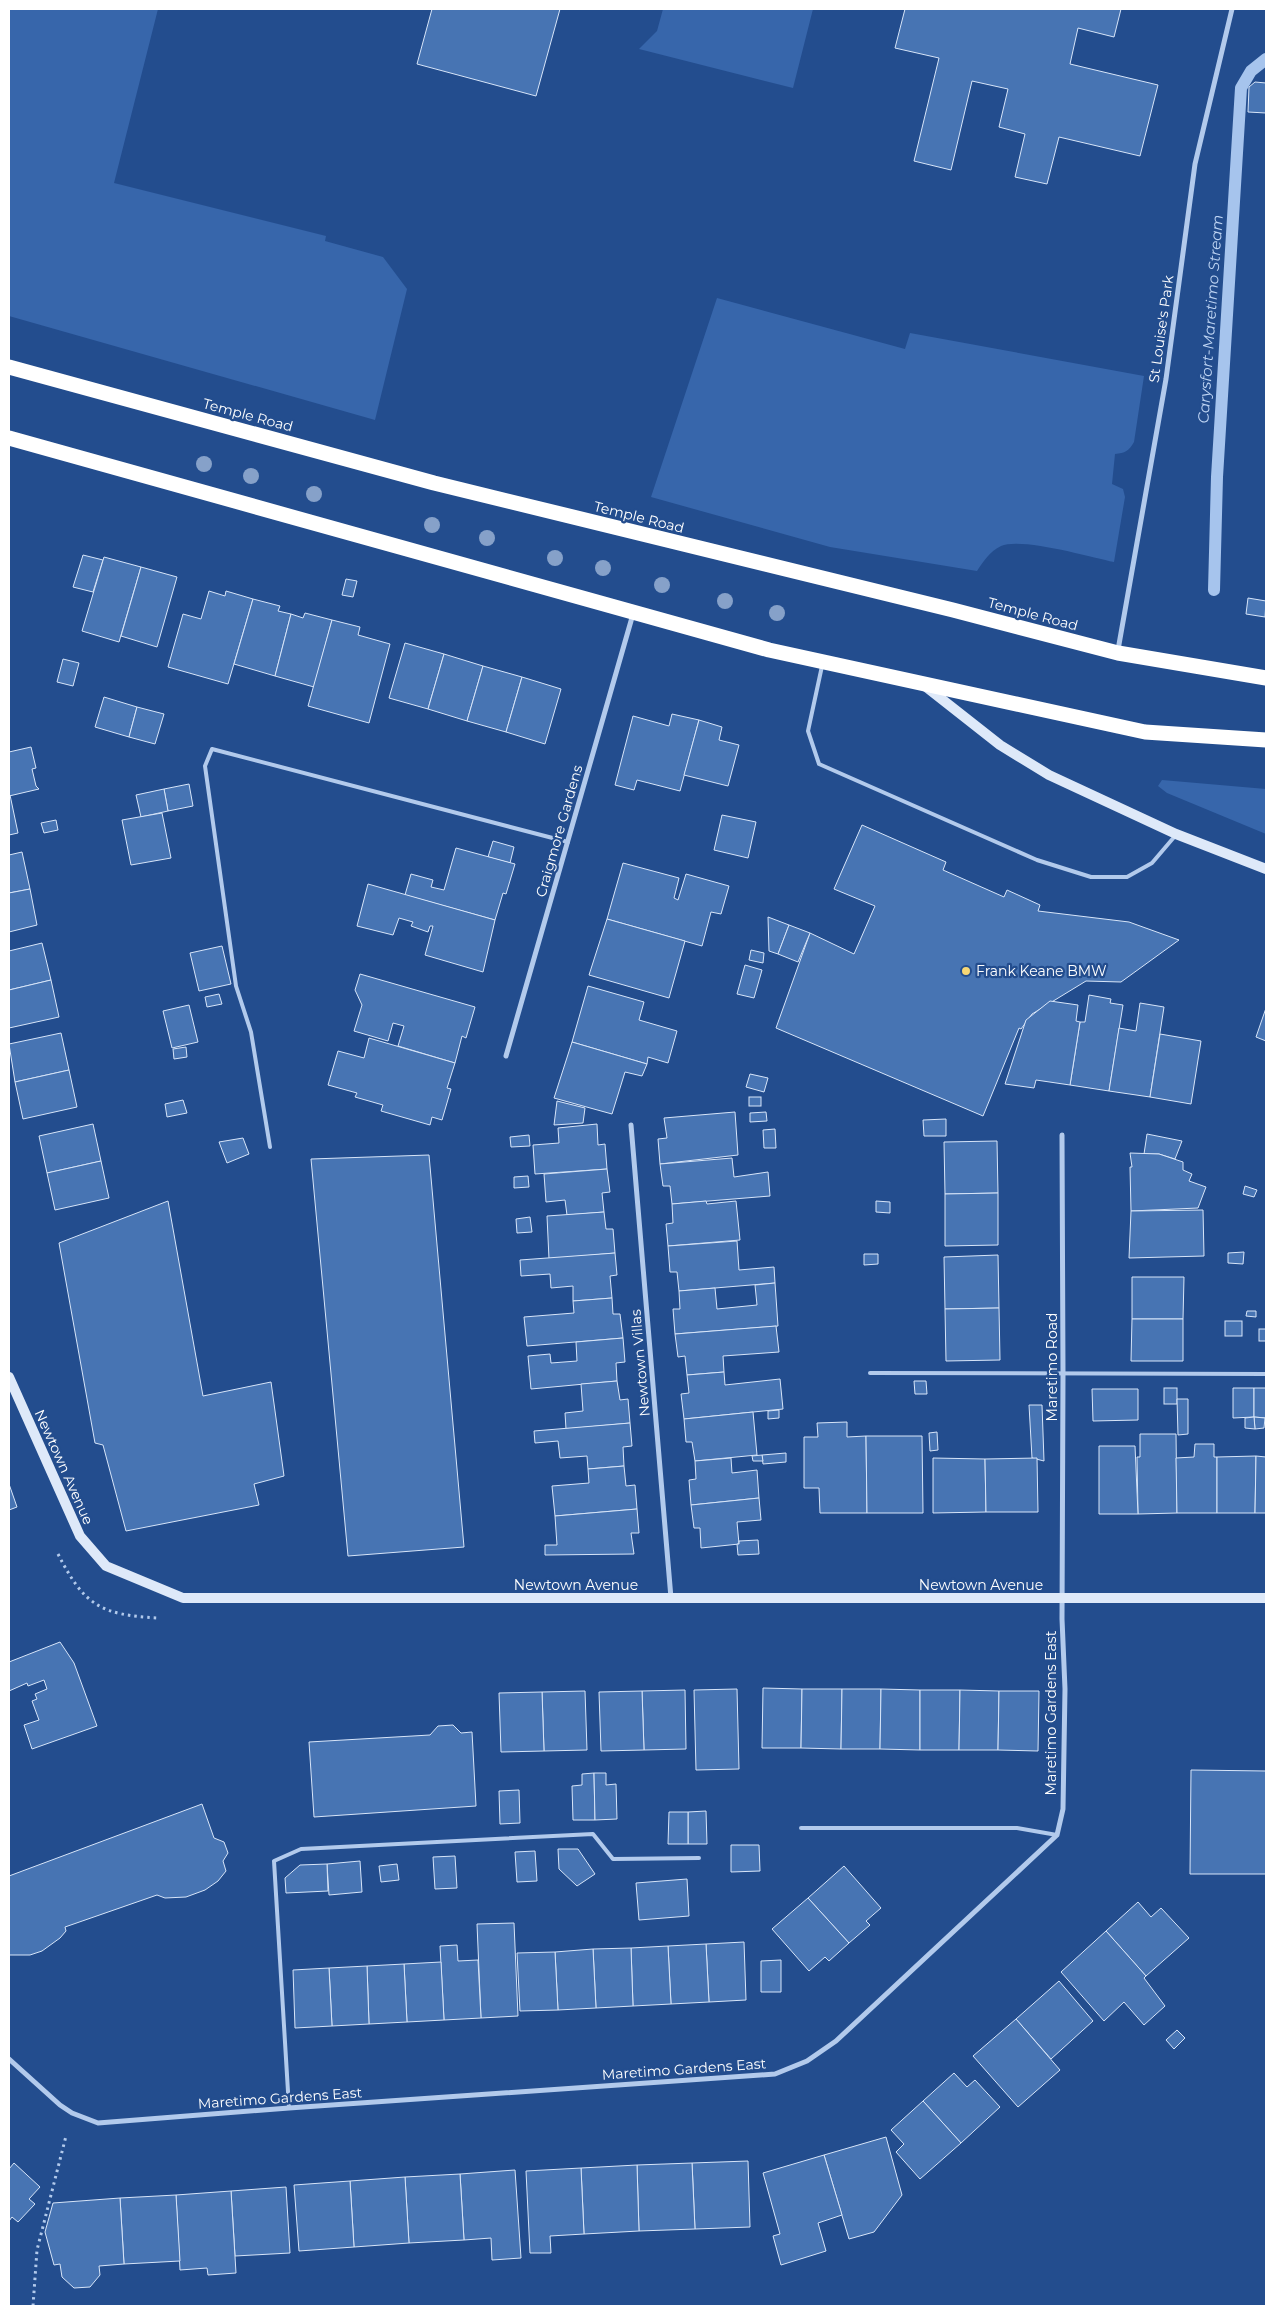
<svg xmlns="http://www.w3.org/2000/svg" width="1275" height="2315" viewBox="0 0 1275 2315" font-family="Montserrat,sans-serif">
<rect width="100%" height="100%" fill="#234d8e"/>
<!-- green -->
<g fill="#3766ab">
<polygon points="9,9 158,9 114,183 326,236 325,241 383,257 407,289 375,420 9,316"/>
<polygon points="663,9 813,9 793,88 639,49 657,31"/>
<path d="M 717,298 L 905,349 L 910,333 L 1144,376 L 1134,442 C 1129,451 1125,453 1115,454 L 1112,484 L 1123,489 L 1125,497 L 1114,562 C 1090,557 1021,537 1001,546 C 990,551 983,562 977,571 L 830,547 L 651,497 Z"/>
<polygon points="1162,780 1266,789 1266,834 1167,793 1158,786"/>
</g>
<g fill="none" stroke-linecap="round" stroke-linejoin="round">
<!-- stream -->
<polyline stroke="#a6c4ed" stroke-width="12" points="1214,590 1217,477 1241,88 1251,71 1266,59"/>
</g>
<!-- building -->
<g fill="#4774b3" stroke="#d7e5f9">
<polygon points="432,9 560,9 536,96 417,64"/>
<polygon points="905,9 1121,9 1114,37 1078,28 1070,64 1158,85 1140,156 1059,137 1047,184 1015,177 1025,134 999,127 1008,89 972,81 951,170 914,161 939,58 895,48"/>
<polygon points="1255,82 1266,83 1266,113 1248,112 1249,87"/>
<polygon points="83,555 103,560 93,592 73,587"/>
<polygon points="104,557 141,567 119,642 82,631"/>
<polygon points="141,567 177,577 157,647 121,636"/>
<polygon points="346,579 357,581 353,597 342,595"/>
<polygon points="209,591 225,596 226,591 253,599 228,684 168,667 183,614 201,619"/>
<polygon points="1248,598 1266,601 1265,617 1246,614"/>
<polygon points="253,599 280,606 278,611 291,614 275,676 234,664"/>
<polygon points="305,613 332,620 314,687 275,676 291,614 303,618"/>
<polygon points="332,620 360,627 358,635 390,644 369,723 308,706"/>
<polygon points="405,643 444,654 428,709 389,698"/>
<polygon points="444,654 483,666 467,721 428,709"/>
<polygon points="63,659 79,663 73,686 57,682"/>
<polygon points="483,666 522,677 506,732 467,721"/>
<polygon points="522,677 561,689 545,744 506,732"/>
<polygon points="104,697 137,707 129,737 95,727"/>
<polygon points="137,707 164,714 155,744 129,737"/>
<polygon points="672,714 699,720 680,791 637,780 634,790 615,785 633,716 669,726"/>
<polygon points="699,720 722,727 719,740 739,745 728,786 684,775"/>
<polygon points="31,747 36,768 32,769 36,786 39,789 9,796 9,752"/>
<polygon points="189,784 193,806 168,811 164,789"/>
<polygon points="164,789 168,811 141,817 136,795"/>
<polygon points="10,795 18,833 9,835 9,796"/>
<polygon points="162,813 171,858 131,865 122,820"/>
<polygon points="722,815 756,822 748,858 714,850"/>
<polygon points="56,820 58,830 44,833 41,823"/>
<polygon points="862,825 946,862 943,870 1004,897 1007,890 1040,905 1038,911 1129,922 1179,940 1121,982 1086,981 1032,1014 1021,1029 1019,1028 983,1116 776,1028 810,933 854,954 875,906 834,889"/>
<polygon points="493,841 514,847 510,863 488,857"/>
<polygon points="456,848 515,864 506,894 503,893 495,920 405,895 411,874 433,880 431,887 444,890"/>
<polygon points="22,852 30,889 9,893 9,855"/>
<polygon points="623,863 679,878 674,898 678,900 686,874 729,886 721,914 711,912 702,946 607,919"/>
<polygon points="368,884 495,920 483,972 425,955 433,926 430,926 428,932 411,926 413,922 399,918 393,935 357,926"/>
<polygon points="30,889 37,925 9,932 9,893"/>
<polygon points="768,917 789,925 778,954 769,951"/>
<polygon points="607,919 685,941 669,998 589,975"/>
<polygon points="789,925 810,933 798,962 778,954"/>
<polygon points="42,943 51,980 9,990 9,951"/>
<polygon points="222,946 231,984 199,991 190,953"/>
<polygon points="751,950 764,953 763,963 749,960"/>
<polygon points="745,965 762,970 754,998 737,994"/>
<polygon points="360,974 475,1007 466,1038 462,1036 455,1063 398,1046 404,1026 393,1023 388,1041 354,1031 362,1005 355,990"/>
<polygon points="51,980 59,1017 9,1028 9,990"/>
<polygon points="588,986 644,1002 639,1020 677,1031 668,1063 648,1057 647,1064 572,1042"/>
<polygon points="219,994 222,1004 207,1007 205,997"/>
<polygon points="1089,995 1111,999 1110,1003 1123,1005 1109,1091 1070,1085 1080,1022 1085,1022"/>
<polygon points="1050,1001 1078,1005 1076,1021 1080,1022 1070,1085 1036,1080 1034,1088 1005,1084 1026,1020"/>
<polygon points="1140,1003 1164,1007 1150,1097 1109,1091 1119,1028 1136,1031"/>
<polygon points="189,1005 198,1042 172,1048 163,1011"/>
<polygon points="1266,1008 1266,1041 1256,1037"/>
<polygon points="61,1033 69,1070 15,1082 9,1044"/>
<polygon points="1160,1034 1201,1041 1191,1104 1150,1097"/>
<polygon points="369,1038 455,1063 447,1088 451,1089 442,1120 432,1117 430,1125 381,1111 383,1105 355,1097 357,1093 328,1085 338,1051 364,1058"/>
<polygon points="572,1042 647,1064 642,1076 625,1072 612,1114 554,1098"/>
<polygon points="186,1047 187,1057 174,1059 173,1049"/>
<polygon points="69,1070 77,1107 23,1119 15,1082"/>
<polygon points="750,1074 768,1078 764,1092 746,1087"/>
<rect x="749" y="1097" width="12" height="9"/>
<polygon points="183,1100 187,1113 167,1117 165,1104"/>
<polygon points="557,1101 585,1108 583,1123 554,1125"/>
<polygon points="735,1112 738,1155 660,1164 658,1139 667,1138 664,1118"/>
<polygon points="766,1112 767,1121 750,1122 750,1113"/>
<polygon points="946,1119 946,1136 924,1136 923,1120"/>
<polygon points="93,1124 101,1161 47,1173 39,1136"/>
<polygon points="597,1124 598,1145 605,1144 607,1169 535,1174 533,1145 559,1143 558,1128"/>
<polygon points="775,1129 776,1148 764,1148 763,1130"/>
<polygon points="1147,1134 1182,1141 1175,1159 1159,1154 1144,1154"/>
<polygon points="529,1135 530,1146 511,1147 510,1137"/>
<polygon points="243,1138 249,1154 227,1163 219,1142"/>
<polygon points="997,1141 998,1193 945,1194 944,1142"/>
<polygon points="1130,1153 1159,1154 1183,1162 1183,1170 1192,1174 1189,1181 1206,1187 1198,1208 1131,1211 1130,1167 1132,1167"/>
<polygon points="429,1155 464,1547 348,1556 311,1159"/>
<polygon points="732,1158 734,1177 768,1172 770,1196 672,1204 670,1186 663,1186 660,1164"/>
<polygon points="101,1161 109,1198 55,1210 47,1173"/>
<polygon points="607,1169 610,1192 602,1193 604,1212 567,1215 565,1200 546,1202 544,1174"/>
<polygon points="528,1176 529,1187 514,1188 514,1177"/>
<polygon points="1245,1186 1257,1190 1254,1197 1243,1194"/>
<polygon points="998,1193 998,1245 945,1246 945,1194"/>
<polygon points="168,1201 203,1396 271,1382 284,1476 254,1484 259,1505 126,1531 103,1445 95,1443 59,1243"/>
<polygon points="706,1201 707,1204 736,1201 740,1240 668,1246 666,1224 673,1223 672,1204"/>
<polygon points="876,1201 890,1202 890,1213 876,1212"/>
<polygon points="1203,1210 1204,1256 1129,1258 1131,1211"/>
<polygon points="604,1212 606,1229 613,1229 615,1253 549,1259 547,1216"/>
<polygon points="530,1217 532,1232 517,1233 516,1219"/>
<polygon points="737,1241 739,1270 774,1267 775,1283 679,1291 677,1272 670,1272 668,1246"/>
<polygon points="1244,1252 1243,1264 1228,1263 1228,1253"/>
<polygon points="615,1253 617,1275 610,1276 612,1298 573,1301 573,1286 551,1288 550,1274 521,1276 520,1260"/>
<polygon points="864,1254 878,1254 878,1264 864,1265"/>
<polygon points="998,1255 999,1308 945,1309 944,1257"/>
<polygon points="1132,1277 1184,1277 1183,1319 1132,1319"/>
<polygon points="775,1283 778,1326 675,1334 673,1309 680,1309 679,1291 715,1288 717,1309 757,1305 755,1285"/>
<polygon points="612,1298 613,1314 620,1314 623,1338 527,1346 524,1317 574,1313 573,1301"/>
<polygon points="999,1308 1000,1360 946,1361 945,1309"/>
<polygon points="1247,1311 1256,1311 1256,1317 1246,1316"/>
<polygon points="1132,1319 1183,1319 1183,1361 1131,1361"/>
<rect x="1225" y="1321" width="17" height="15"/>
<polygon points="776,1326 779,1352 723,1356 724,1372 687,1375 685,1356 678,1357 675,1334"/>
<rect x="1259" y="1329" width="7" height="12"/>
<polygon points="623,1338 625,1362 616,1363 617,1381 531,1389 528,1356 550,1354 551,1363 577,1361 576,1342"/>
<polygon points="724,1372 725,1385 780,1379 783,1409 684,1419 681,1394 689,1393 687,1375"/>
<polygon points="617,1381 620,1400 628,1399 630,1423 566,1429 565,1413 583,1411 581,1384"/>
<polygon points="914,1381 926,1381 927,1394 915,1394"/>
<rect x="1164" y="1388" width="13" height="16"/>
<polygon points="1233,1388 1254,1388 1254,1417 1233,1418"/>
<polygon points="1254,1388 1266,1388 1266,1418 1254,1417"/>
<polygon points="1092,1389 1138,1389 1138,1420 1093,1421"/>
<polygon points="1177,1399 1188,1399 1188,1434 1178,1435"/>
<polygon points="1029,1405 1042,1405 1044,1461 1032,1458"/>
<polygon points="779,1410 779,1418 768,1419 768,1411"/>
<polygon points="753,1412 757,1455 695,1461 692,1442 686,1442 684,1419"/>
<polygon points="1254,1417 1265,1418 1264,1428 1255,1429"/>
<polygon points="1254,1417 1255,1429 1245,1428 1245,1418"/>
<polygon points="847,1422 847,1437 866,1436 867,1513 820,1513 819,1488 804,1488 804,1437 818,1437 817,1423"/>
<polygon points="630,1423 632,1446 623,1447 624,1466 588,1469 587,1456 560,1458 558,1441 535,1443 534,1431"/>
<polygon points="937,1432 938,1450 930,1451 929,1433"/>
<polygon points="1140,1434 1176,1434 1177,1513 1138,1514 1137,1457 1140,1457"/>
<polygon points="866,1436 922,1436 923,1513 867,1513"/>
<polygon points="1195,1444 1214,1444 1214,1457 1217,1457 1217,1513 1177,1513 1176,1458 1194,1457"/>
<polygon points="1099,1446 1135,1446 1138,1514 1099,1514"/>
<polygon points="786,1453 786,1462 763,1464 762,1455"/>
<polygon points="762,1455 763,1461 753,1461 752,1456"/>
<polygon points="1256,1456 1255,1513 1217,1513 1217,1457"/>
<polygon points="1256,1456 1266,1457 1266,1513 1255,1513"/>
<polygon points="731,1458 732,1473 757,1470 759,1498 691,1505 689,1480 696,1479 695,1461"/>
<polygon points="933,1458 985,1459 986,1512 933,1513"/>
<polygon points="1037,1458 1038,1512 986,1512 985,1459"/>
<polygon points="624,1466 626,1486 635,1485 637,1509 555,1516 552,1486 589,1483 588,1469"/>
<polygon points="9,1484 17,1507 9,1510"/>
<polygon points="759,1498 761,1520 737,1522 739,1544 701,1548 700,1528 694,1528 691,1505"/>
<polygon points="637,1509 639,1533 631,1533 634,1554 545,1555 545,1545 557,1545 555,1516"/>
<polygon points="758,1540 759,1554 738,1555 737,1544 739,1544 739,1541"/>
<polygon points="60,1642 74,1663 97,1726 32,1749 24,1725 39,1720 32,1701 37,1699 35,1694 47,1689 44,1680 28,1686 27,1683 9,1691 9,1662"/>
<polygon points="763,1688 802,1689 801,1748 762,1748"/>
<polygon points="737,1689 739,1769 696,1770 694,1690"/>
<polygon points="802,1689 842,1689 841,1749 801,1748"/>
<polygon points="842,1689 881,1689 880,1749 841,1749"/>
<polygon points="881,1689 920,1690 920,1750 880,1749"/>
<polygon points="685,1690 686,1749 644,1750 642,1691"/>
<polygon points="920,1690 960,1690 959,1750 920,1750"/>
<polygon points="960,1690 999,1691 998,1750 959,1750"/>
<polygon points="585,1691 587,1750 544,1751 542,1692"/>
<polygon points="642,1691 644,1750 601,1751 599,1692"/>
<polygon points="999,1691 1039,1691 1038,1751 998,1750"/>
<polygon points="542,1692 544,1751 501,1752 499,1693"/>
<polygon points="453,1725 461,1733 472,1732 476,1806 314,1817 309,1742 430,1735 438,1726"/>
<polygon points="1191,1770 1266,1771 1266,1874 1190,1874"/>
<polygon points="594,1773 595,1820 573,1820 572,1786 582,1785 582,1774"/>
<polygon points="594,1773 606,1773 606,1785 616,1784 617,1819 595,1820"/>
<polygon points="519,1790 520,1823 500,1824 499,1791"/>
<polygon points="202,1804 214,1838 224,1842 228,1853 223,1861 226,1871 218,1881 205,1890 186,1897 165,1898 157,1895 65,1927 66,1931 60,1938 42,1951 30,1955 9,1955 9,1876"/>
<polygon points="706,1811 707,1844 688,1844 688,1812"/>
<polygon points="669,1812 688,1812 688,1844 668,1844"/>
<polygon points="731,1845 759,1845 760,1871 731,1872"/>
<polygon points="558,1849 578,1849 595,1874 577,1886 559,1869"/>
<polygon points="535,1851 537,1881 517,1882 515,1852"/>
<polygon points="455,1856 457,1888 435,1889 433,1857"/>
<polygon points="360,1861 362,1892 329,1895 327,1864"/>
<polygon points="327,1864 328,1891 286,1893 285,1878 300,1865"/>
<polygon points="397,1864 399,1880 381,1882 379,1866"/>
<polygon points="844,1866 881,1908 866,1921 870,1925 849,1943 808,1898"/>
<polygon points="687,1879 689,1916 639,1920 636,1883"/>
<polygon points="808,1898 849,1943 829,1961 825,1957 809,1971 772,1929"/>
<polygon points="1138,1902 1151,1917 1161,1908 1189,1938 1146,1976 1106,1931"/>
<polygon points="514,1923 518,2016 481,2018 477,1924"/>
<polygon points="1106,1931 1146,1976 1144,1978 1165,2006 1144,2025 1124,2002 1104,2021 1061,1972"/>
<polygon points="744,1942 746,2000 709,2002 706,1944"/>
<polygon points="706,1944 709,2002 671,2004 668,1946"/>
<polygon points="457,1945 458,1961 478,1960 481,2018 444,2020 440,1946"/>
<polygon points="668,1946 671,2004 633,2006 631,1948"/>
<polygon points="631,1948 633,2006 596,2008 593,1949"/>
<polygon points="593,1949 596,2008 558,2010 555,1952"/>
<polygon points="555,1952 558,2010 520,2011 517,1953"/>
<polygon points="781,1960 781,1992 761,1992 761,1961"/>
<polygon points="441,1962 444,2020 407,2022 404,1964"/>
<polygon points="404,1964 407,2022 369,2024 367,1966"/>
<polygon points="367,1966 369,2024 332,2026 329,1968"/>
<polygon points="329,1968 332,2026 295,2028 293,1970"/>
<polygon points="1059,1981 1093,2021 1051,2059 1016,2019"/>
<polygon points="1016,2019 1060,2070 1018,2107 973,2056"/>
<polygon points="1177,2030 1185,2038 1174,2049 1166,2040"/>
<polygon points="954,2073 967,2087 975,2080 1000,2107 961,2143 923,2101"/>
<polygon points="923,2101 961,2143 920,2179 896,2152 904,2144 891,2130"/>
<polygon points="886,2137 902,2195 874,2232 849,2239 824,2155"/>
<polygon points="824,2155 842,2215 818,2223 826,2251 781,2265 773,2236 780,2234 763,2173"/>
<polygon points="748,2161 750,2227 695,2229 692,2163"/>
<polygon points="14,2163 40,2187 29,2199 35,2204 18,2222 12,2217 9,2221 9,2169"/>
<polygon points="692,2163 695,2229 639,2231 637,2165"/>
<polygon points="637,2165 639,2231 584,2234 581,2168"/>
<polygon points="581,2168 584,2234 550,2236 551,2253 530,2253 526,2171"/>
<polygon points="515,2170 521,2258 492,2260 491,2238 464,2240 460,2174"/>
<polygon points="460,2174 464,2240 409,2243 405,2177"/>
<polygon points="405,2177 409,2243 354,2247 350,2181"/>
<polygon points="350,2181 354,2247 299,2251 294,2185"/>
<polygon points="286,2187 290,2253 235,2256 231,2191"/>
<polygon points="231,2191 236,2273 208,2275 207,2268 180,2270 176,2195"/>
<polygon points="176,2195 180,2261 124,2264 120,2198"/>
<polygon points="120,2198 124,2264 99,2266 100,2275 90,2287 74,2288 62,2277 60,2264 54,2265 45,2232 53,2203"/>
</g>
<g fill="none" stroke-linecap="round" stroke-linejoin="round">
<!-- path -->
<g stroke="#b2caec" stroke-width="3" stroke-dasharray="2.5 4" stroke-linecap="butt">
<path d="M 58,1554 C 84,1605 100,1615 158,1618"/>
<polyline points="33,2306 37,2250 66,2136"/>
</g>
<!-- lane -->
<g stroke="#b2caec" stroke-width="4">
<polyline points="822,666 808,731 819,764 1037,860 1091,877 1127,877 1152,863 1175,836"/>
<polyline points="270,1147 251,1032 236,986 205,766 212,749 568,842"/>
<polyline points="870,1373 1266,1374"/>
<polyline points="801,1828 1017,1828 1057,1835"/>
<polyline points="289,2108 274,1861 301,1849 593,1834 613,1859 699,1858"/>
</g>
<!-- street -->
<g stroke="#b2caec" stroke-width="5">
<polyline points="1118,650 1166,379 1195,164 1232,9"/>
<polyline points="506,1056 633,614"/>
<polyline points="631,1125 671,1598"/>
<polyline points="9,2059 60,2105 72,2113 98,2123 289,2108 775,2074 807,2061 836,2041 1057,1835 1063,1809 1065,1689 1062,1619 1063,1374 1062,1135"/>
</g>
<!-- secondary -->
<g stroke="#dee9f9" stroke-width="10">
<polyline points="925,686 1000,745 1049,775 1176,834 1266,869"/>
<polyline points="9,1377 80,1536 106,1566 183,1598 1266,1598"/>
</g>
<!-- highway -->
<g stroke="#fff" stroke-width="15">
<polyline points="9,367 434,483 953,610 1118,653 1266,678"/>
<polyline points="9,438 769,650 1145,732 1266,740"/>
</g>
</g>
<!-- trees -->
<g fill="#86a1c9">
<circle cx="204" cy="464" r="8"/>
<circle cx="251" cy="476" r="8"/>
<circle cx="314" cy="494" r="8"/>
<circle cx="432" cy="525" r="8"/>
<circle cx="487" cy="538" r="8"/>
<circle cx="555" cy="558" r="8"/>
<circle cx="603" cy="568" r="8"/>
<circle cx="662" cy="585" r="8"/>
<circle cx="725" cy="601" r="8"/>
<circle cx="777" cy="613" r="8"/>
</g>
<!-- markers -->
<circle fill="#f7d775" stroke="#234d8e" stroke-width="2" cx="966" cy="971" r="5"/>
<g text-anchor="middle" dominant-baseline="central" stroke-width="4.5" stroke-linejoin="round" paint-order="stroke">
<!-- street labels -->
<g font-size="14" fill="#fff" stroke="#234d8e">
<text transform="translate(1161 329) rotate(-82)">St Louise's Park</text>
<text transform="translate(248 415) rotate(15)">Temple Road</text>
<text transform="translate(639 517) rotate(14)">Temple Road</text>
<text transform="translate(1033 614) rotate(15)">Temple Road</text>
<text transform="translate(559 831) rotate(-74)">Craigmore Gardens</text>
<text transform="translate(640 1363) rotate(-95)">Newtown Villas</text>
<text transform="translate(1052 1367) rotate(-90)">Maretimo Road</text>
<text transform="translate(64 1467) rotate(66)">Newtown Avenue</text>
<text x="576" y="1585">Newtown Avenue</text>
<text x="981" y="1585">Newtown Avenue</text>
<text transform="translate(1051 1713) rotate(-90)">Maretimo Gardens East</text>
<text transform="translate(684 2069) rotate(-4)">Maretimo Gardens East</text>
<text transform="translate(280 2098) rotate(-4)">Maretimo Gardens East</text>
</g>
<!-- poi labels -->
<g font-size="14" fill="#fff" stroke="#234d8e" text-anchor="start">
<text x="976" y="971">Frank Keane BMW</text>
</g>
<!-- water labels -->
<g font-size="15" font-style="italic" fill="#bed4f3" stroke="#234d8e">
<text transform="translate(1210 319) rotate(-86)">Carysfort-Maretimo Stream</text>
</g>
</g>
<!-- border -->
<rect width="1275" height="2315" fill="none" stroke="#ffffff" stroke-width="20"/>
</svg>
